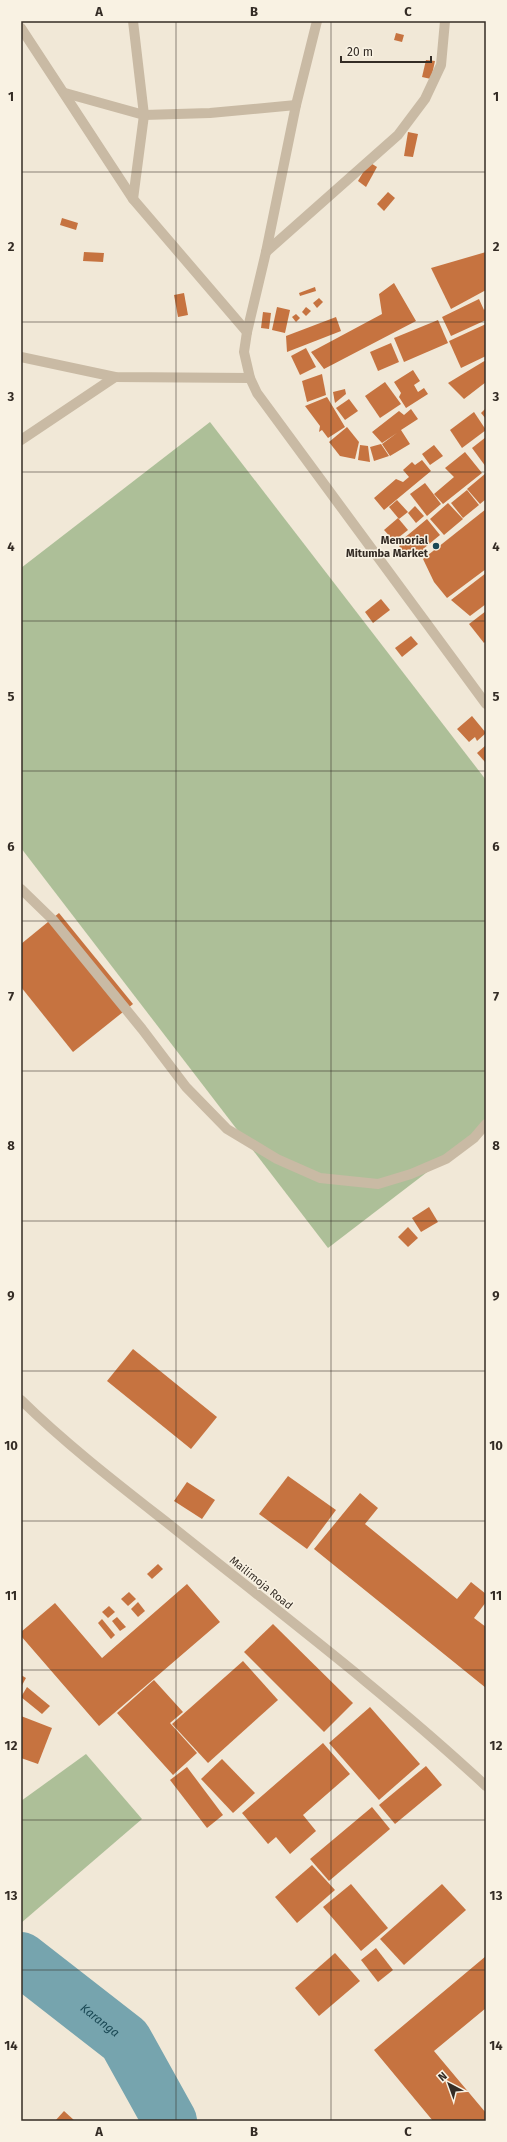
<svg xmlns="http://www.w3.org/2000/svg" width="507" height="2142" viewBox="0 0 507 2142" font-family="'Fira Sans',sans-serif">
<rect width="100%" height="100%" fill="#f1e8d7"/>
<!-- green -->
<g fill="#adbf98">
<polygon points="210,422 486,780 486,1127 328,1248 21,848 21,568"/>
<polygon points="86,1754 142,1819 21,1923 21,1801"/>
</g>
<g fill="none" stroke-linecap="round" stroke-linejoin="round">
<!-- river -->
<path stroke="#76a4ae" stroke-width="54" id="s1" d="M 21,1959 L 125,2040 L 170,2121"/>
</g>
<!-- building -->
<g fill="#c67340">
<polygon points="396,33 404,35 402,42 394,40"/>
<polygon points="426,60 435,61 431,79 422,77"/>
<polygon points="408,132 418,134 413,157 404,156"/>
<polygon points="369,162 377,167 366,187 358,181"/>
<polygon points="388,192 395,198 384,211 377,204"/>
<polygon points="62,218 78,223 76,230 60,225"/>
<polygon points="84,252 104,253 103,262 83,261"/>
<polygon points="486,252 486,290 451,309 431,268"/>
<polygon points="394,283 416,321 324,369 311,352 382,314 379,294"/>
<polygon points="315,287 316,291 300,296 299,293"/>
<polygon points="184,293 188,315 178,317 174,295"/>
<polygon points="319,298 323,302 317,308 313,303"/>
<polygon points="479,299 484,310 486,308 486,320 451,336 442,317"/>
<polygon points="277,307 290,310 285,333 272,330"/>
<polygon points="306,307 311,311 306,316 302,312"/>
<polygon points="263,312 271,313 269,329 261,328"/>
<polygon points="296,314 300,318 296,322 292,317"/>
<polygon points="336,317 341,331 287,352 286,336"/>
<polygon points="438,320 448,343 404,362 394,338"/>
<polygon points="486,324 486,356 461,368 449,341"/>
<polygon points="391,343 399,362 378,371 370,352"/>
<polygon points="306,348 316,367 300,375 291,356"/>
<polygon points="486,360 486,382 464,399 448,383"/>
<polygon points="413,370 420,381 414,385 418,392 424,388 428,394 406,408 399,397 401,393 394,382"/>
<polygon points="322,374 326,395 307,402 302,381"/>
<polygon points="385,382 401,404 380,418 365,396"/>
<polygon points="345,389 346,394 335,403 333,392"/>
<polygon points="327,397 345,427 328,438 322,430 319,432 320,426 305,406"/>
<polygon points="349,399 358,411 345,420 336,408"/>
<polygon points="486,408 486,419 481,413"/>
<polygon points="411,409 418,419 401,430 410,444 390,456 382,444 397,433 382,443 372,432 399,411 404,415"/>
<polygon points="474,412 486,430 462,448 450,430"/>
<polygon points="347,427 359,442 355,459 340,456 329,442"/>
<polygon points="486,437 486,467 472,448"/>
<polygon points="381,444 389,456 374,461 370,447"/>
<polygon points="360,445 368,446 370,462 358,460"/>
<polygon points="434,445 443,456 430,465 422,454"/>
<polygon points="465,452 482,473 443,504 434,494 454,477 445,468"/>
<polygon points="422,460 431,471 384,510 374,498 396,479 403,482 409,477 403,470 412,462 415,465"/>
<polygon points="486,473 486,499 480,504 467,489"/>
<polygon points="425,483 441,504 427,516 410,494"/>
<polygon points="467,490 479,505 463,518 451,503"/>
<polygon points="397,500 408,512 399,519 389,507"/>
<polygon points="448,503 463,519 444,535 430,519"/>
<polygon points="415,506 424,516 416,523 408,513"/>
<polygon points="486,509 486,569 447,598 434,582 423,559"/>
<polygon points="398,518 408,530 394,541 384,530"/>
<polygon points="427,519 440,535 423,549 425,551 417,557 412,551 407,555 399,546 405,541 403,539"/>
<polygon points="486,573 486,604 470,616 451,600"/>
<polygon points="381,599 390,610 373,623 365,612"/>
<polygon points="486,611 486,641 484,643 469,624"/>
<polygon points="411,636 418,644 402,657 395,648"/>
<polygon points="472,716 486,733 477,741 475,737 469,742 457,729"/>
<polygon points="486,745 486,762 485,762 477,753"/>
<polygon points="59,913 133,1004 73,1052 21,987 21,944"/>
<polygon points="429,1207 438,1222 421,1232 412,1218"/>
<polygon points="408,1227 418,1238 408,1247 398,1237"/>
<polygon points="133,1349 217,1417 191,1449 107,1381"/>
<polygon points="288,1476 336,1510 307,1549 259,1514"/>
<polygon points="187,1482 215,1500 202,1519 174,1501"/>
<polygon points="360,1493 378,1508 365,1524 457,1599 471,1582 486,1594 486,1602 474,1618 486,1627 486,1688 314,1549"/>
<polygon points="158,1564 163,1569 152,1579 147,1574"/>
<polygon points="187,1584 220,1622 99,1726 21,1636 21,1632 55,1603 102,1658"/>
<polygon points="129,1592 136,1599 128,1606 121,1599"/>
<polygon points="138,1602 145,1611 138,1617 131,1609"/>
<polygon points="109,1606 115,1612 108,1618 102,1612"/>
<polygon points="117,1617 126,1627 120,1631 112,1621"/>
<polygon points="102,1619 115,1635 111,1639 98,1623"/>
<polygon points="273,1624 353,1703 324,1732 244,1652"/>
<polygon points="243,1661 278,1700 208,1763 172,1724"/>
<polygon points="21,1675 26,1678 21,1687"/>
<polygon points="154,1680 183,1712 170,1723 197,1753 173,1775 117,1713"/>
<polygon points="27,1687 50,1706 42,1714 21,1697"/>
<polygon points="370,1707 420,1764 379,1800 329,1743"/>
<polygon points="21,1716 52,1728 38,1764 21,1758"/>
<polygon points="323,1743 350,1774 303,1815 316,1831 290,1854 276,1837 268,1844 242,1813"/>
<polygon points="222,1759 255,1793 233,1813 201,1779"/>
<polygon points="426,1766 442,1785 395,1824 379,1805"/>
<polygon points="187,1767 223,1815 207,1828 170,1780"/>
<polygon points="372,1807 390,1829 329,1881 310,1859"/>
<polygon points="312,1865 335,1890 297,1923 275,1897"/>
<polygon points="351,1884 388,1928 361,1951 323,1907"/>
<polygon points="442,1884 466,1910 404,1965 380,1939"/>
<polygon points="376,1948 393,1970 378,1982 361,1960"/>
<polygon points="335,1953 360,1981 319,2016 295,1988"/>
<polygon points="486,1956 486,2008 434,2051 486,2113 486,2121 433,2121 374,2050"/>
<polygon points="64,2111 75,2121 55,2121"/>
</g>
<g fill="none" stroke-linecap="round" stroke-linejoin="round">
<!-- service -->
<g stroke="#c9baa4" stroke-width="10">
<polyline points="317,21 296,105 266,252 247,332 244,352 250,378 257,393 486,704"/>
<polyline points="21,28 133,199 247,332"/>
<polyline points="65,93 144,115 210,113 296,105"/>
<polyline points="133,199 144,115 133,21"/>
<polyline points="266,252 398,135 425,99 441,65 445,21"/>
<polyline points="21,357 115,377 250,378"/>
<polyline points="21,440 115,377"/>
<polyline points="21,889 53,920 142,1029 186,1087 227,1129 277,1159 320,1178 378,1184 411,1174 446,1159 474,1138 486,1124"/>
</g>
<!-- minor -->
<path stroke="#c9baa4" stroke-width="10" d="M 21,1400 C 67,1445 119,1485 170,1525 C 276,1610 386,1693 486,1786"/>
</g>
<!-- grid -->
<path fill="none" stroke="#342c25" stroke-width="1" stroke-opacity="0.55" d="M 176,21 L 176,2121M 331,21 L 331,2121M 21,172 L 486,172M 21,322 L 486,322M 21,472 L 486,472M 21,621 L 486,621M 21,771 L 486,771M 21,921 L 486,921M 21,1071 L 486,1071M 21,1221 L 486,1221M 21,1371 L 486,1371M 21,1521 L 486,1521M 21,1670 L 486,1670M 21,1820 L 486,1820M 21,1970 L 486,1970"/>
<!-- markers -->
<circle fill="#1b4955" stroke="#f9f2e3" stroke-width="1.5" cx="436" cy="546" r="4"/>
<g text-anchor="middle" dominant-baseline="central" stroke-width="3" stroke-linejoin="round" paint-order="stroke">
<!-- poi labels -->
<g font-size="11" font-weight="bold" fill="#342c25" stroke="#f9f2e3" text-anchor="end">
<text x="428" y="540">Memorial<tspan x="428" dy="13">Mitumba Market</tspan></text>
</g>
<!-- street labels -->
<g font-size="11" fill="#342c25" stroke="#f9f2e3">
<text transform="translate(261 1583) rotate(39)">Mailimoja Road</text>
</g>
<!-- water labels -->
<g font-size="12" font-style="italic" fill="#1b4955" stroke="#f9f2e3">
<text stroke="none"><textPath href="#s1" startOffset="100">Karanga</textPath></text>
</g>
</g>
<!-- border -->
<rect width="507" height="2142" fill="none" stroke="#f9f2e3" stroke-width="44"/>
<!-- north arrow -->
<g transform="translate(449 2084) rotate(319)" stroke="#f9f2e3" stroke-width="3" paint-order="stroke">
<path d="M0-3L7 15L0 10L-7 15Z" fill="#342c25"/>
<text y="-6" font-size="11" font-weight="bold" text-anchor="middle" fill="#342c25">N</text>
</g>
<!-- scale -->
<path d="M341 56v6h90v-6" fill="none" stroke="#342c25" stroke-width="2"/>
<text x="347" y="56" font-size="12" fill="#342c25" stroke="#f9f2e3" stroke-width="3" paint-order="stroke">20 m</text>
<rect x="22" y="22" width="463" height="2098" fill="none" stroke="#342c25" stroke-width="1.5"/>
<g font-size="13" text-anchor="middle" font-weight="bold" fill="#342c25">
<text x="99" y="16">A</text>
<text x="254" y="16">B</text>
<text x="408" y="16">C</text>
<text x="11" y="101">1</text>
<text x="496" y="101">1</text>
<text x="11" y="251">2</text>
<text x="496" y="251">2</text>
<text x="11" y="401">3</text>
<text x="496" y="401">3</text>
<text x="11" y="551">4</text>
<text x="496" y="551">4</text>
<text x="11" y="701">5</text>
<text x="496" y="701">5</text>
<text x="11" y="851">6</text>
<text x="496" y="851">6</text>
<text x="11" y="1001">7</text>
<text x="496" y="1001">7</text>
<text x="11" y="1150">8</text>
<text x="496" y="1150">8</text>
<text x="11" y="1300">9</text>
<text x="496" y="1300">9</text>
<text x="11" y="1450">10</text>
<text x="496" y="1450">10</text>
<text x="11" y="1600">11</text>
<text x="496" y="1600">11</text>
<text x="11" y="1750">12</text>
<text x="496" y="1750">12</text>
<text x="11" y="1900">13</text>
<text x="496" y="1900">13</text>
<text x="11" y="2050">14</text>
<text x="496" y="2050">14</text>
<text x="99" y="2136">A</text>
<text x="254" y="2136">B</text>
<text x="408" y="2136">C</text>
</g>
</svg>
